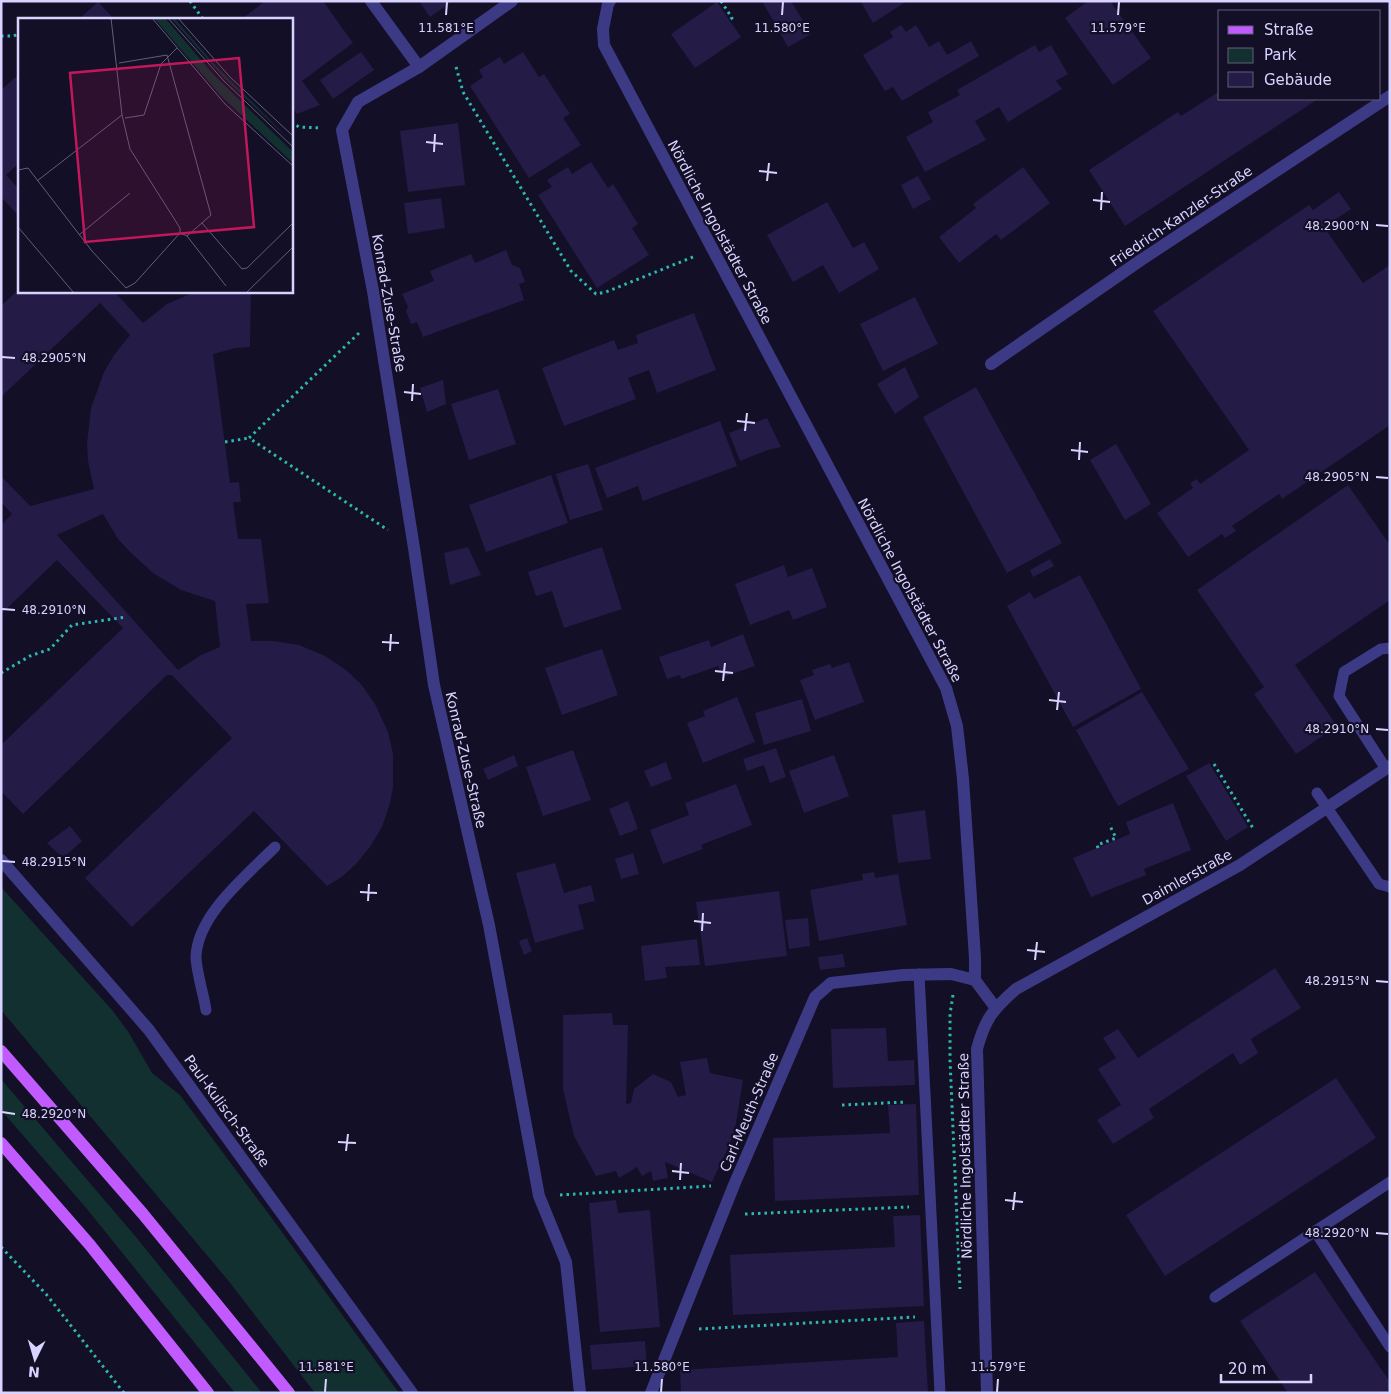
<svg xmlns="http://www.w3.org/2000/svg" width="1391" height="1394" viewBox="0 0 1391 1394" font-family="'DejaVu Sans',sans-serif">
<rect width="100%" height="100%" fill="#130f26"/>
<!-- green -->
<g fill="#12302f">
<polygon points="1,887 113,1011 129,1033 152,1073 180,1095 271,1217 399,1393 315,1393 227,1279 1,1010"/>
<polygon points="1,1079 136,1237 262,1393 235,1393 87,1209 1,1110"/>
</g>
<!-- building -->
<g fill="#241b47" fill-rule="evenodd">
<polygon points="265,1 323,1 353,43 302,81 320,105 297,114 291,104 291,19 242,19"/>
<polygon points="419,1 453,1 430,17"/>
<polygon points="762,1 791,1 811,34 788,47"/>
<polygon points="863,1 907,1 873,23 861,2"/>
<polygon points="1088,1 1110,1 1151,58 1113,85 1065,18"/>
<polygon points="98,2 114,19 79,19"/>
<polygon points="717,2 741,37 695,68 671,34"/>
<polygon points="901,25 906,32 916,25 929,47 939,41 947,55 971,41 979,56 902,101 893,87 885,91 863,55 893,37 890,32"/>
<polygon points="1035,45 1039,52 1051,45 1068,74 1056,81 1062,89 1008,122 999,107 975,121 986,140 925,172 906,137 933,122 928,112 960,95 957,90"/>
<polygon points="361,52 374,70 333,99 320,80"/>
<polygon points="523,52 539,77 544,74 570,114 563,118 581,145 529,178 470,86 483,77 479,70 500,57 504,64"/>
<polygon points="19,74 19,163 6,175 19,189 19,216 1,197 1,90"/>
<polygon points="1220,91 1220,99 1318,99 1125,226 1089,170 1178,112 1181,116"/>
<polygon points="458,123 465,185 408,192 400,131"/>
<polygon points="591,162 608,188 613,184 638,224 632,228 649,255 597,288 538,195 552,187 547,180 568,167 572,174"/>
<polygon points="1023,167 1050,203 1001,240 996,234 959,263 939,237 976,208 973,204"/>
<polygon points="918,176 931,199 913,209 901,185"/>
<polygon points="1339,192 1351,209 1324,227 1363,283 1390,265 1390,425 1282,499 1279,494 1232,526 1236,531 1225,538 1222,534 1188,557 1157,513 1193,488 1190,483 1197,479 1200,484 1249,450 1153,311 1309,205 1313,210"/>
<polygon points="441,198 445,228 408,234 404,203"/>
<polygon points="827,202 853,248 864,242 879,269 839,293 823,265 793,282 767,235"/>
<polygon points="506,250 512,265 520,268 525,282 519,284 524,300 423,337 417,322 411,324 406,311 408,307 402,294 434,281 430,271 471,254 475,263"/>
<path d="M 19,289 L 19,291 L 114,291 L 143,323 L 167,304 L 197,291 L 251,291 L 250,347 L 236,348 L 213,354 L 230,483 L 239,482 L 241,502 L 233,502 L 238,539 L 261,539 L 269,603 L 246,604 L 251,641 L 273,641 L 299,645 L 325,656 L 346,670 L 361,684 L 375,704 L 388,732 L 393,754 L 393,787 L 390,803 L 382,827 L 370,847 L 356,864 L 343,876 L 327,886 L 254,811 L 132,927 L 85,878 L 232,738 L 172,675 L 167,675 L 23,814 L 1,791 L 1,745 L 123,628 L 57,560 L 1,614 L 1,525 L 12,514 L 1,502 L 1,476 L 30,506 L 94,489 L 88,461 L 87,444 L 91,408 L 104,372 L 114,355 L 130,335 L 100,303 L 1,397 L 1,306 ZM 103,514 L 118,539 L 130,552 L 153,573 L 181,590 L 215,601 L 220,647 L 201,655 L 178,670 L 57,535 Z"/>
<polygon points="915,297 938,344 883,371 860,324"/>
<polygon points="694,313 716,370 657,393 649,370 636,375 628,378 636,399 564,426 542,368 614,340 618,350 638,343 636,335"/>
<polygon points="905,367 919,397 895,414 877,384"/>
<polygon points="443,380 446,404 427,412 420,388"/>
<polygon points="976,387 1062,543 1007,573 923,417"/>
<polygon points="498,389 516,444 469,460 451,404"/>
<polygon points="767,418 781,447 768,450 740,461 729,433"/>
<polygon points="720,421 737,466 643,501 638,486 607,498 595,468"/>
<polygon points="1116,444 1151,504 1125,520 1090,460"/>
<polygon points="588,464 603,510 570,520 556,474"/>
<polygon points="551,475 568,523 486,552 469,505"/>
<polygon points="1348,485 1390,545 1390,600 1295,665 1337,726 1296,754 1254,694 1264,687 1197,590"/>
<polygon points="468,547 481,575 450,585 444,553"/>
<polygon points="602,547 622,609 564,628 552,591 536,596 528,572"/>
<polygon points="1050,559 1054,566 1033,577 1030,570"/>
<polygon points="784,565 788,577 812,568 827,607 793,620 789,610 750,625 735,584"/>
<polygon points="1080,575 1141,689 1073,727 1007,606 1030,592 1034,599"/>
<polygon points="743,634 755,666 723,677 718,666 681,679 680,675 667,679 659,657 709,640 711,647"/>
<polygon points="602,649 618,695 562,715 545,668"/>
<polygon points="849,662 864,702 815,720 800,680 814,675 812,670 830,664 832,668"/>
<polygon points="1142,692 1189,769 1118,806 1076,730"/>
<polygon points="737,697 755,742 703,763 687,723 705,716 703,711"/>
<polygon points="802,699 811,731 764,745 755,713"/>
<polygon points="776,748 786,777 770,783 764,765 747,771 743,759"/>
<polygon points="573,750 591,800 543,816 526,767"/>
<polygon points="514,755 518,766 488,780 483,769"/>
<polygon points="834,755 849,796 804,813 789,771"/>
<polygon points="666,762 672,779 651,787 644,771"/>
<polygon points="1209,763 1248,827 1226,841 1186,776"/>
<polygon points="736,784 752,825 701,845 703,849 663,864 650,830 689,815 685,803"/>
<polygon points="628,801 638,829 620,836 609,809"/>
<polygon points="1173,803 1191,850 1144,869 1146,875 1091,897 1073,858 1130,834 1126,822"/>
<polygon points="925,810 931,859 898,863 892,815"/>
<polygon points="70,826 82,841 63,858 47,843"/>
<polygon points="633,853 639,874 621,879 615,859"/>
<polygon points="555,863 564,893 591,885 595,901 578,905 584,929 535,943 516,873"/>
<polygon points="874,872 875,878 898,874 907,925 819,941 810,890 863,880 862,874"/>
<polygon points="779,891 787,956 705,966 696,902"/>
<polygon points="808,918 810,946 789,949 785,920"/>
<polygon points="527,938 532,951 524,955 519,941"/>
<polygon points="697,939 700,965 665,967 667,978 645,981 641,946"/>
<polygon points="843,954 845,967 820,970 818,957"/>
<polygon points="1275,968 1301,1008 1251,1039 1258,1053 1240,1065 1233,1053 1149,1109 1154,1118 1113,1144 1097,1120 1121,1105 1098,1069 1116,1058 1103,1038 1118,1029 1138,1058"/>
<polygon points="612,1013 613,1025 628,1025 626,1104 631,1103 634,1089 653,1074 671,1082 678,1097 686,1095 680,1062 707,1058 710,1073 743,1080 734,1135 712,1182 665,1162 668,1178 653,1181 651,1171 642,1176 637,1167 619,1178 616,1171 596,1176 574,1136 563,1089 563,1015"/>
<polygon points="886,1028 888,1061 914,1060 915,1085 833,1088 831,1029"/>
<polygon points="1336,1078 1376,1138 1165,1276 1126,1215"/>
<polygon points="916,1104 919,1195 775,1201 773,1138 890,1133 888,1105"/>
<polygon points="616,1200 618,1213 650,1210 660,1327 600,1332 589,1203"/>
<polygon points="920,1215 924,1306 733,1315 730,1255 895,1247 893,1216"/>
<polygon points="1315,1272 1390,1382 1390,1389 1385,1393 1288,1393 1240,1321"/>
<polygon points="924,1321 928,1393 681,1393 680,1370 898,1357 896,1323"/>
<polygon points="645,1341 647,1366 592,1370 590,1345"/>
</g>
<g fill="none" stroke-linecap="round" stroke-linejoin="round">
<!-- path -->
<g stroke="#2fb8b0" stroke-width="3" stroke-dasharray="2.5 4" stroke-linecap="butt">
<polyline points="190,1 203,19"/>
<polyline points="721,1 732,18 729,20"/>
<polyline points="1,36 14,36 19,33"/>
<polyline points="456,67 463,92 571,271 596,294 606,292 693,257"/>
<polyline points="291,122 299,127 321,128"/>
<polyline points="359,333 249,438 388,530"/>
<polyline points="225,442 249,438"/>
<polyline points="1,673 30,656 50,649 72,625 126,617"/>
<polyline points="1214,764 1254,830"/>
<polyline points="1098,848 1097,845 1116,838 1109,824"/>
<polyline points="953,995 950,1014 950,1060 960,1289"/>
<polyline points="842,1105 906,1102"/>
<polyline points="560,1195 711,1186"/>
<polyline points="745,1214 909,1207"/>
<polyline points="1,1247 46,1294 124,1393"/>
<polyline points="699,1329 915,1317"/>
</g>
<!-- lane -->
<g stroke="#3d3a85" stroke-width="11">
<polyline points="1386,769 1339,696 1344,672 1381,649 1390,648"/>
<polyline points="1317,793 1379,884 1390,887"/>
<polyline points="919,974 940,1393"/>
<path d="M 206,1010 C 204,996 196,970 196,957 C 197,915 247,875 275,847"/>
<polyline points="1315,1231 1390,1347"/>
<polyline points="1215,1297 1390,1182"/>
</g>
<!-- street -->
<g stroke="#3d3a85" stroke-width="12">
<polyline points="371,1 419,67"/>
<polyline points="512,1 419,67 358,102 342,130 373,291 414,548 434,685 489,925 539,1196 566,1262 580,1393"/>
<polyline points="610,1 608,4 603,29 604,45 946,688 957,726 963,779 975,958 975,980 995,1007"/>
<polyline points="991,364 1141,260 1390,96"/>
<polyline points="1,860 149,1030 412,1393"/>
<polyline points="651,1393 734,1185 815,997 831,983 903,975 951,974 975,980"/>
<path d="M 987,1393 L 977,1049 C 985,1019 993,1009 1016,989 L 1240,865 L 1390,766"/>
</g>
<!-- primary -->
<g stroke="#c25bff" stroke-width="12">
<polyline points="1,1051 143,1214 289,1393"/>
<polyline points="1,1143 90,1245 208,1393"/>
</g>
</g>
<!-- ticks -->
<path fill="none" stroke="#d9d4ff" stroke-width="2" d="M 446,15 L 447,2M 782,15 L 783,2M 1118,15 L 1119,2M 426,142 L 443,144M 434,152 L 435,134M 759,171 L 777,173M 767,181 L 769,163M 1093,200 L 1110,202M 1101,210 L 1102,192M 1376,225 L 1388,226M 2,357 L 15,358M 404,392 L 421,394M 412,401 L 413,384M 737,421 L 755,423M 745,431 L 747,413M 1071,450 L 1088,452M 1079,460 L 1080,442M 1376,477 L 1388,478M 2,609 L 15,610M 382,642 L 399,643M 390,651 L 391,634M 715,671 L 733,673M 723,681 L 725,663M 1049,700 L 1066,702M 1057,710 L 1059,692M 1376,729 L 1388,730M 2,861 L 15,862M 360,892 L 377,893M 368,901 L 369,884M 694,921 L 711,923M 702,931 L 703,913M 1027,950 L 1045,952M 1035,960 L 1037,942M 1376,981 L 1388,982M 2,1112 L 15,1114M 338,1142 L 356,1143M 346,1151 L 348,1134M 672,1171 L 689,1173M 680,1180 L 681,1163M 1005,1200 L 1023,1202M 1013,1210 L 1015,1192M 1376,1233 L 1388,1234M 325,1392 L 326,1379M 661,1392 L 662,1379M 997,1392 L 998,1379"/>
<g text-anchor="middle" dominant-baseline="central" stroke-width="4.5" stroke-linejoin="round" paint-order="stroke">
<!-- street labels -->
<g font-size="14" fill="#d9d4ff" stroke="#130f26">
<text transform="translate(1181 216) rotate(-34)">Friedrich-Kanzler-Straße</text>
<text transform="translate(720 232) rotate(62)">Nördliche Ingolstädter Straße</text>
<text transform="translate(389 303) rotate(80)">Konrad-Zuse-Straße</text>
<text transform="translate(910 590) rotate(62)">Nördliche Ingolstädter Straße</text>
<text transform="translate(466 760) rotate(77)">Konrad-Zuse-Straße</text>
<text transform="translate(1187 877) rotate(-29)">Daimlerstraße</text>
<text transform="translate(227 1111) rotate(54)">Paul-Kulisch-Straße</text>
<text transform="translate(749 1112) rotate(-67)">Carl-Meuth-Straße</text>
<text transform="translate(965 1156) rotate(-91)">Nördliche Ingolstädter Straße</text>
</g>
</g>
<!-- overview -->
<g transform="translate(18 18)">
<rect width="275" height="275" fill="#130f26"/>
<path d="M 136,0 L 147,0 L 195,56 L 275,134 L 275,145 L 203,78 ZM 153,0 L 156,0 L 197,47 L 275,125 L 206,60 Z" fill="#12302f"/>
<path fill="none" stroke="#625e7d" stroke-width="1" d="M 93,0 L 104,97 L 112,131 L 162,210 L 162,215M 134,0 L 207,86 L 275,148M 150,0 L 206,63 L 275,129M 160,0 L 212,59 L 275,118M 149,37 L 193,197 L 169,218M 101,45 L 149,37M 107,100 L 126,97 L 143,46 L 159,30M 0,152 L 10,150 L 74,233 L 108,270M 19,163 L 104,97M 184,205 L 224,251 L 229,250 L 275,205M 0,209 L 56,275M 162,215 L 169,218 L 208,268M 61,217 L 112,175M 108,270 L 117,265 L 162,215M 228,275 L 275,229"/>
<path fill="#c2185b" fill-opacity="0.15" stroke="#c2185b" stroke-width="2.5" d="M 221,40 L 236,209 L 67,224 L 52,55 Z"/>
<rect width="275" height="275" fill="none" stroke="#d9d4ff" stroke-width="2.5"/>
</g>
<g font-size="12" text-anchor="middle" fill="#d9d4ff" stroke="#130f26" stroke-width="4.5" stroke-linejoin="round" paint-order="stroke">
<text x="446" y="32">11.581°E</text>
<text x="782" y="32">11.580°E</text>
<text x="1118" y="32">11.579°E</text>
<text x="1337" y="230">48.2900°N</text>
<text x="54" y="362">48.2905°N</text>
<text x="1337" y="481">48.2905°N</text>
<text x="54" y="614">48.2910°N</text>
<text x="1337" y="733">48.2910°N</text>
<text x="54" y="866">48.2915°N</text>
<text x="1337" y="985">48.2915°N</text>
<text x="54" y="1118">48.2920°N</text>
<text x="1337" y="1237">48.2920°N</text>
<text x="326" y="1371">11.581°E</text>
<text x="662" y="1371">11.580°E</text>
<text x="998" y="1371">11.579°E</text>
</g>
<!-- border -->
<rect width="1391" height="1394" fill="none" stroke="#d9d4ff" stroke-width="5"/>
<!-- legend -->
<rect x="1218" y="10" width="162" height="90" fill="#130f26" stroke="#625e7d"/>
<rect x="1228" y="26" width="25" height="8" fill="#c25bff" stroke="#625e7d"/>
<text x="1264" y="35" font-size="15" fill="#d9d4ff">Straße</text>
<rect x="1228" y="48" width="25" height="15" fill="#12302f" stroke="#625e7d"/>
<text x="1264" y="60" font-size="15" fill="#d9d4ff">Park</text>
<rect x="1228" y="72" width="25" height="15" fill="#241b47" stroke="#625e7d"/>
<text x="1264" y="85" font-size="15" fill="#d9d4ff">Gebäude</text>
<!-- north arrow -->
<g transform="translate(35 1359) rotate(185)" stroke="#130f26" stroke-width="4" paint-order="stroke">
<path d="M0-4L9 19L0 12L-9 19Z" fill="#d9d4ff"/>
<text y="-8" font-size="14" font-weight="bold" text-anchor="middle" fill="#d9d4ff">N</text>
</g>
<!-- scale -->
<path d="M1221 1374v8h90v-8" fill="none" stroke="#d9d4ff" stroke-width="2.5"/>
<text x="1228" y="1374" font-size="15" fill="#d9d4ff" stroke="#130f26" stroke-width="4" paint-order="stroke">20 m</text>
</svg>
